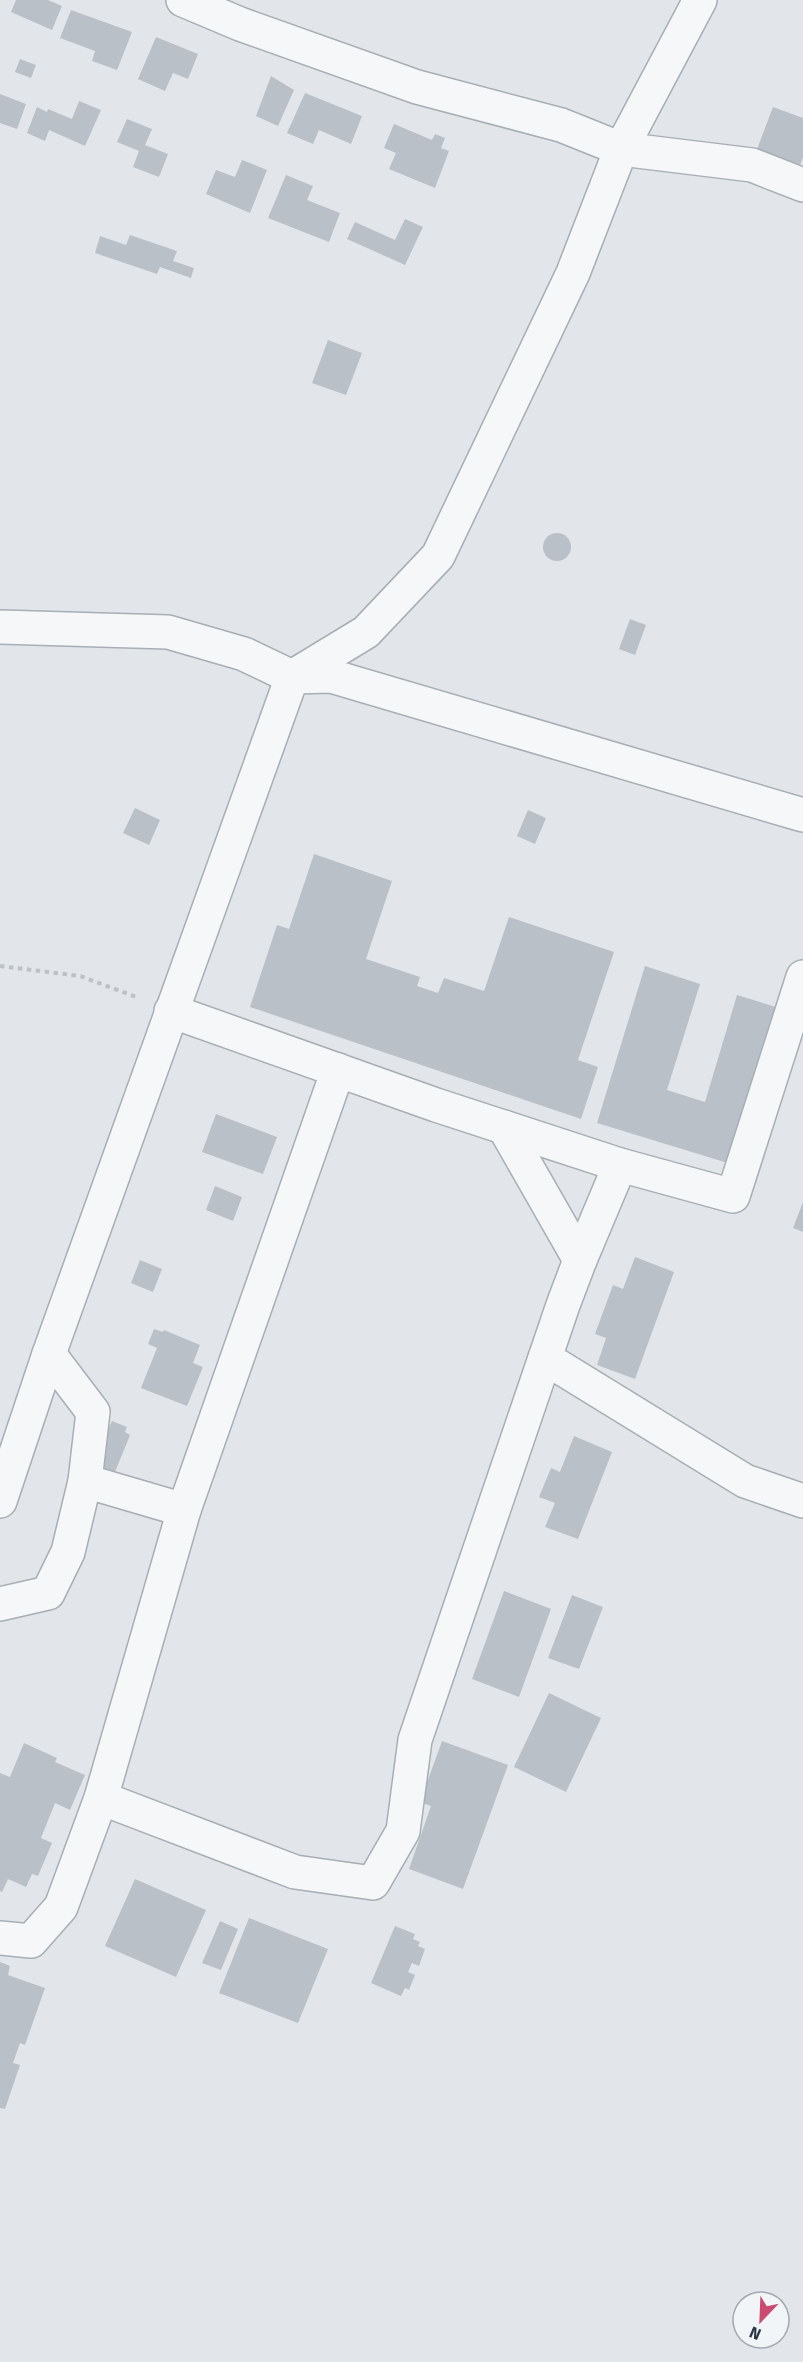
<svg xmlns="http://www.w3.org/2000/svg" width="803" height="2362" viewBox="0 0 803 2362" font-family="'Fira Sans',sans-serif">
<rect width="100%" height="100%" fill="#e2e6ea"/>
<!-- building -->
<g fill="#bac0c7">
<polygon points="16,0 48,0 62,6 52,30 11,12"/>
<polygon points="71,10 132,32 117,70 92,61 95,51 60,38"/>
<polygon points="156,37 198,54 188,79 173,73 165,91 138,79"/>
<polygon points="20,59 36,65 31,78 15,72"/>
<polygon points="271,76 294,90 278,126 256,116"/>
<polygon points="305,93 362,116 351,144 319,130 313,144 287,133"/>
<polygon points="0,94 26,104 17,129 0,123"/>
<polygon points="79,101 101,110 85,146 49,130 45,141 27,133 37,107 47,112 48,109 72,119"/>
<polygon points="773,107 803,118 803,158 800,165 757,149"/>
<polygon points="127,119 152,129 145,145 168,154 159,177 133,167 139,151 117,142"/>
<polygon points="394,124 432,140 435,134 445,138 441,148 449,151 435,188 389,169 396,153 384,148"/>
<polygon points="242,160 267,170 250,213 206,194 216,170 235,177"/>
<polygon points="286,175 313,186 307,200 340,213 329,242 268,218"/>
<polygon points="405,219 423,227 405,265 347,239 355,222 395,240"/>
<polygon points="130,235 177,251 173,261 194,268 191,278 160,267 157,274 95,253 100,236 126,245"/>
<polygon points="328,340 362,353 346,395 312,383"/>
<circle cx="557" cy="547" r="14"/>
<polygon points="630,619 646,625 635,655 619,649"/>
<polygon points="135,808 160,820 149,845 123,833"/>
<polygon points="528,810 546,818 535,844 517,836"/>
<polygon points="314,854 392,881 366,959 420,977 417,986 438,993 444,978 484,991 509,917 614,952 578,1060 598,1067 581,1119 250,1007 277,925 289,929"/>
<polygon points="645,966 700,984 667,1090 705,1102 737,995 779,1008 731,1164 597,1123"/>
<polygon points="216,1114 277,1137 263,1174 202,1152"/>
<polygon points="215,1186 242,1197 233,1221 206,1210"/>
<polygon points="803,1202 803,1232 793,1228"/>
<polygon points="635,1257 674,1272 635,1379 597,1365 606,1338 595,1334 613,1285 623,1289"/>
<polygon points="140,1260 162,1269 153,1292 131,1283"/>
<polygon points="154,1329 163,1332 164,1330 200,1345 193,1363 203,1367 187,1406 141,1388 157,1348 148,1344"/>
<polygon points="112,1421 127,1427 125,1432 130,1435 115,1472 109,1470 108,1473 97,1468 97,1457"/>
<polygon points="574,1436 612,1452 578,1539 545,1527 555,1503 539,1497 551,1468 560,1472"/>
<polygon points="504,1591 551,1609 519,1697 472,1679"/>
<polygon points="572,1595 603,1607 579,1669 548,1658"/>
<polygon points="549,1693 601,1718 566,1792 514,1767"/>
<polygon points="442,1741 508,1765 463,1889 409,1869 431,1806 420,1802"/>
<polygon points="24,1743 57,1758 55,1762 85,1775 70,1810 55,1803 41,1838 52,1843 38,1876 32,1874 26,1887 8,1879 2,1892 0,1891 0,1773 10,1777"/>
<polygon points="135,1879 206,1910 176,1977 105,1946"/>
<polygon points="249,1918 328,1949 298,2023 219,1993"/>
<polygon points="220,1921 238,1929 221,1970 202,1963"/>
<polygon points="395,1926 415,1934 413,1939 420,1942 418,1946 425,1949 419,1966 412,1963 408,1972 415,1975 409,1990 405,1988 401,1996 371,1983"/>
<polygon points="0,1962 10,1966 8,1975 45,1988 25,2045 20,2043 13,2063 20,2065 5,2109 0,2108"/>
</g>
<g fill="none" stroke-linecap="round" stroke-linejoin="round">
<!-- minor casing -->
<g stroke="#a7aeb4" stroke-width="36">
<g id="minor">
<polyline points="183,0 240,24 417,87 561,125 621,149 752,165 803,185"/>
<polyline points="0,627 168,632 244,654 292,677 331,676 803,815"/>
<polyline points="171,1011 436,1105 620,1165 733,1196 803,977"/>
<polyline points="504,1127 580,1260"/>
<polyline points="545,1358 745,1481 803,1501"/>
<polyline points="85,1481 184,1510"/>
<polyline points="0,1501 49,1354 292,677 366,632 438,556 573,273 621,149 700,0"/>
<polyline points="0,1604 48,1593 68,1552 85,1481 93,1412 49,1354"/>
<polyline points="101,1798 295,1872 373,1883 403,1831 415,1740 563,1305 580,1260 620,1165"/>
<polyline points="0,1938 31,1941 61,1907 101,1798 184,1510 338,1070"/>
</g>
</g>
<!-- path -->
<polyline stroke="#bcc1c6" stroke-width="4" stroke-dasharray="4.5 4.5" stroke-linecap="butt" points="0,966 80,976 139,998"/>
<!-- minor -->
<use href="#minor" stroke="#f5f7f9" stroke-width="33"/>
</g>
<!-- north arrow -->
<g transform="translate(761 2320) rotate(203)"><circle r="28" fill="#f2f5f8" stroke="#a2a9af" stroke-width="1.5"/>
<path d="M0-4.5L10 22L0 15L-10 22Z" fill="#cb4b70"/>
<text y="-9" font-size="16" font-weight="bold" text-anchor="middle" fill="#2b3642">N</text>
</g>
</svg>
